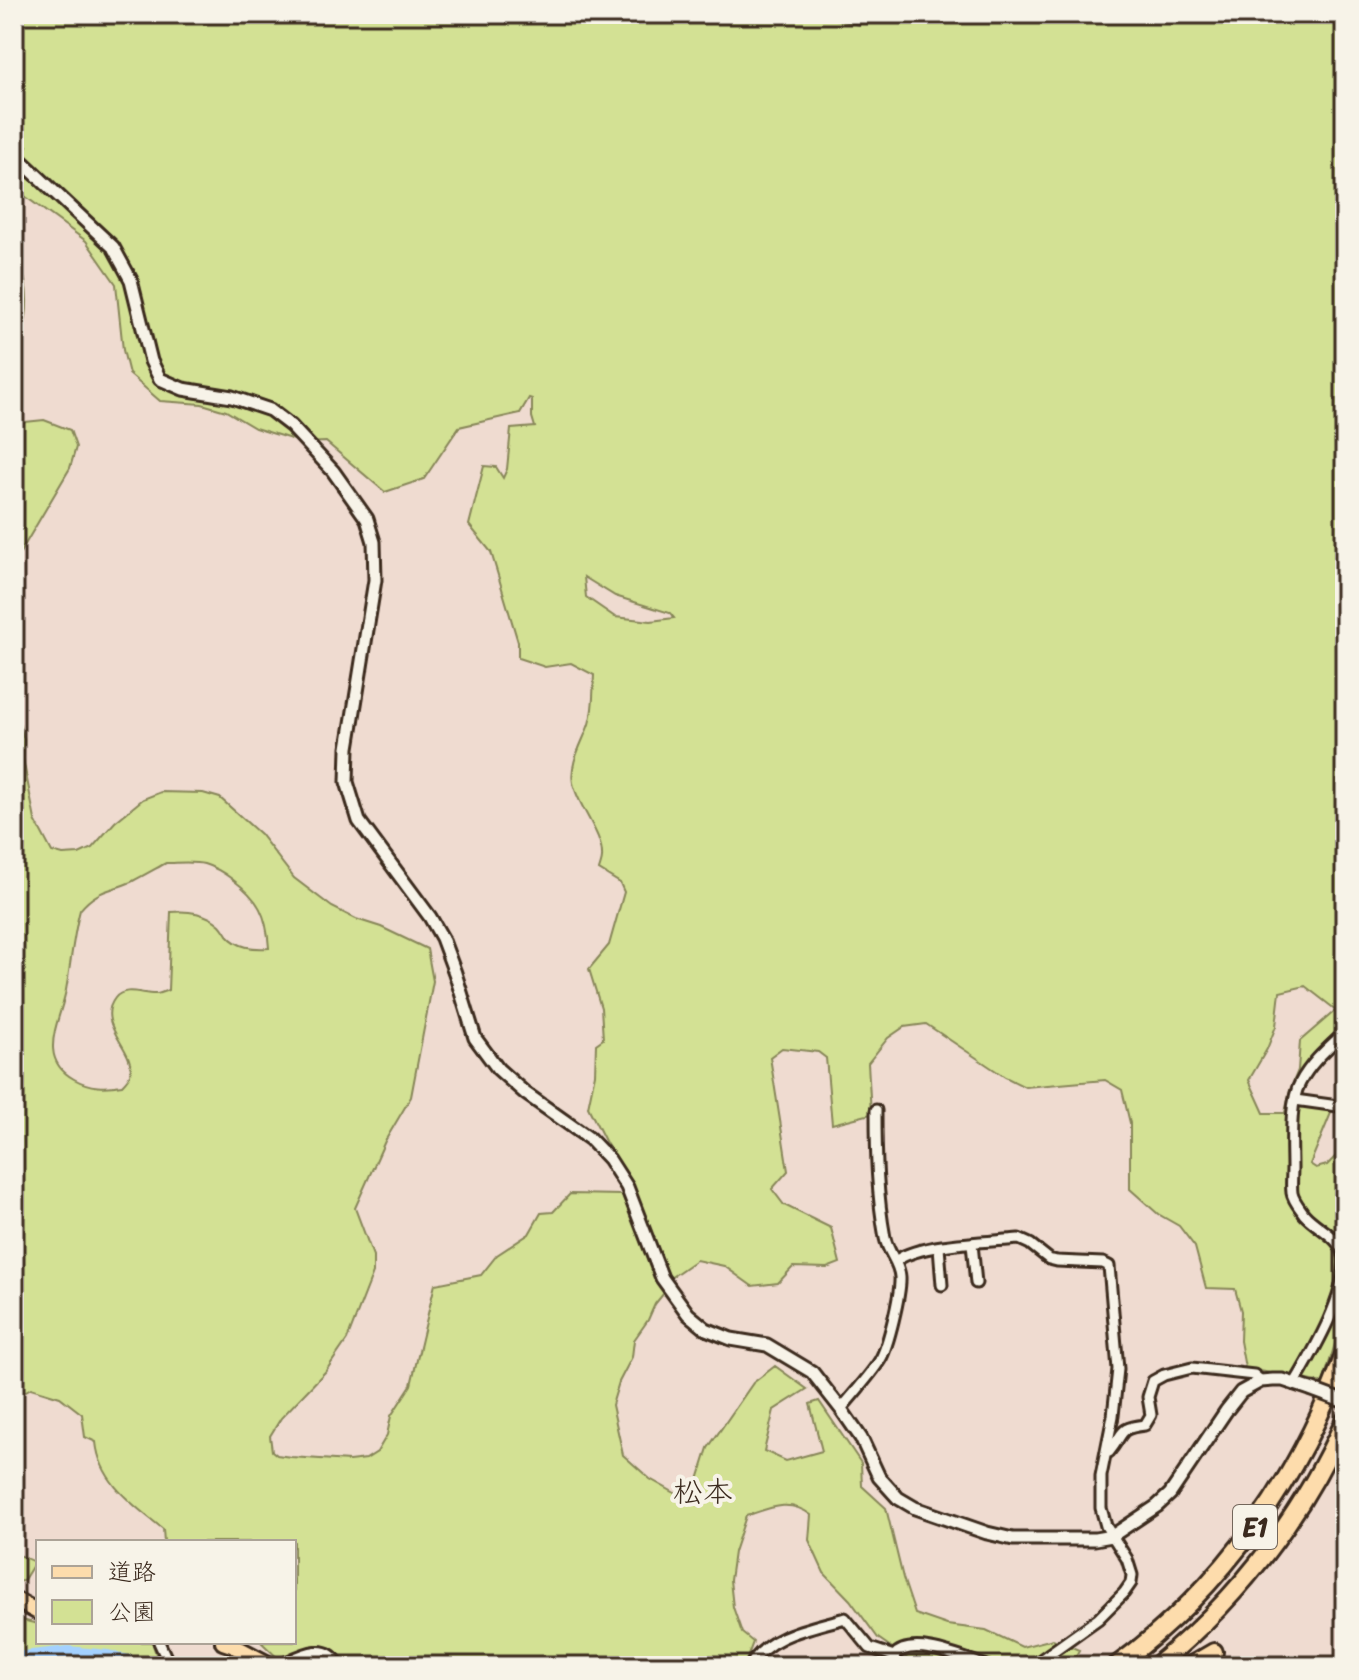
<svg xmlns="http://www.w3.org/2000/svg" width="1359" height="1680" viewBox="0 0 1359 1680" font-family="Sriracha,'Klee One',sans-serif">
<rect width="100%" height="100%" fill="#efdbd0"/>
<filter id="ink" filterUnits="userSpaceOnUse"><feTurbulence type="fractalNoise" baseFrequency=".0125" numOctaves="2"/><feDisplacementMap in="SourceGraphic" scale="16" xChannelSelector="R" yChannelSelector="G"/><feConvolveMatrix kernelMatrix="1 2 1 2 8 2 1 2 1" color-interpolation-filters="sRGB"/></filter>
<g filter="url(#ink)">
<!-- green -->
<g fill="#d3e194" stroke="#878659" stroke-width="2" fill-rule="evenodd">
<path d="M 14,14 L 831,14 L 831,18 L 859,25 L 868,14 L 1345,14 L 1345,1030 C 1324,1047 1297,1064 1301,1095 C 1316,1096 1324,1101 1331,1113 L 1310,1164 L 1316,1168 L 1327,1165 L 1345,1147 L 1345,1311 L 1323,1383 L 1245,1368 L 1240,1341 L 1241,1311 L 1235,1289 L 1206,1288 L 1195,1247 L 1179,1226 L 1158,1214 L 1130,1189 L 1130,1123 L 1122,1090 L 1105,1080 L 1025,1087 L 1005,1077 L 926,1024 L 904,1027 L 888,1038 L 868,1063 L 871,1114 L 832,1124 L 826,1058 L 818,1052 L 782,1048 L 770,1057 L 788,1171 L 772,1189 L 784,1205 L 831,1228 L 840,1263 L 827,1268 L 793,1267 L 778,1283 L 752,1286 L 724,1266 L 696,1260 L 670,1278 L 618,1162 L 606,1143 L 588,1107 L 595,1074 L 596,1044 L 603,1039 L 601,1008 L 589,969 L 609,945 L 624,892 L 620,883 L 599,870 C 600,866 602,862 602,858 C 604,835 578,807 573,783 C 569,763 583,742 589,724 C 594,708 593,691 594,675 L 571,663 L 545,667 L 518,658 L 518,642 L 491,552 L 469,525 L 484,466 L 496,467 L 503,478 L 507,469 L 511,429 L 535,427 L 532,417 L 532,399 L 529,398 L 520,413 L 459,427 L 424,479 L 385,492 L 326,442 L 304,443 L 255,428 L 226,411 L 202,404 L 160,401 L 129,374 L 123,350 L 116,284 L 86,241 L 22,194 L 14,182 L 14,166 L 27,146 L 14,135 ZM 584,577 L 615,596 L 670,613 L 674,618 L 651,621 L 615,617 L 586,597 ZM 1305,986 L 1336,1010 L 1300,1041 L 1298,1070 L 1290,1090 L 1285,1113 L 1264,1113 L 1249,1080 L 1267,1049 L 1276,1026 L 1280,992 Z"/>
<path d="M 14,259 C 29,273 29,308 24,327 C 21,335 17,343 14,351 Z"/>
<polygon points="44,420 70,430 76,447 70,468 14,563 14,427 25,422"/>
<path d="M 14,706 L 24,739 L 23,759 L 35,820 L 52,852 L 63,855 L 79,854 L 92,848 L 115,822 L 143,799 L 161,792 L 203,793 L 220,798 L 260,834 L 294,878 L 332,907 L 356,919 L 381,927 L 427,949 L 433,981 L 411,1097 L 385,1141 L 355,1208 L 373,1256 L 373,1273 L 347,1340 L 325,1372 L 281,1418 L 270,1436 L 272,1451 L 277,1455 L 291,1457 L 349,1461 L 366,1459 L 377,1452 L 387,1435 L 391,1416 L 411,1385 L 435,1284 L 481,1275 L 497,1255 L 529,1234 L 541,1213 L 553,1212 L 570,1194 L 622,1195 L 664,1293 L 655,1304 L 648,1320 L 634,1340 L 632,1357 L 619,1382 L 612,1405 L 623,1455 L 650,1479 L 691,1502 L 708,1448 L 753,1383 L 775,1366 L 807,1389 L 774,1410 L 764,1451 L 786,1461 L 822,1451 L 810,1404 L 819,1401 L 861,1463 L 862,1486 L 886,1508 L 903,1578 L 915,1614 L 947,1625 L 986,1630 L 1022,1647 L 1053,1639 L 1079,1650 L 1071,1665 L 1069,1666 L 918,1666 L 878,1638 L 850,1600 L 824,1573 L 809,1540 L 811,1515 C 789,1498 770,1508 746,1516 L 734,1552 L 730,1580 L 733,1607 L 742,1633 L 753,1642 L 744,1666 L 286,1666 L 261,1642 L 294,1642 L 294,1542 L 164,1542 L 163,1529 C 134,1505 100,1483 96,1442 L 85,1437 L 82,1414 L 60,1397 L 31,1388 L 14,1398 ZM 166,863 C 178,863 192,861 204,864 C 214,867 224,873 232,879 C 259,899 267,915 269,948 C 253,949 238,948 227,935 C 225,932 223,928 220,925 C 207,913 188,910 171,912 L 168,990 C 166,991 158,994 156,994 C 143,995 125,985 115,998 C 94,1025 137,1050 130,1074 C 129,1077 124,1083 122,1085 C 105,1088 90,1088 74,1079 C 36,1058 60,1022 66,990 C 71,963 73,936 80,910 C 96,890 110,891 131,882 C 143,876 155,869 166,863 Z"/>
<polygon points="14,1553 35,1562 23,1581 14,1582"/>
<polygon points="18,1619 38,1624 38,1642 152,1642 160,1666 14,1666 14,1627"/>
</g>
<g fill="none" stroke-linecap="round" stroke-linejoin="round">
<!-- river -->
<polyline stroke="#a4d1ff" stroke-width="14" points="14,1659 68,1653 108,1657 132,1663 134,1666"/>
<!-- minor casing -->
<g stroke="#3b2a1e" stroke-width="15">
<g id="minor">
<polyline points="1295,1100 1345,1107"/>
<polyline points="972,1244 976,1283"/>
<polyline points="939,1247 942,1285"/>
<path d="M 897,1260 C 921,1243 988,1242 1019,1239 L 1030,1244 L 1049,1259 L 1057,1261 L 1103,1263 L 1109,1266 L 1118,1369 L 1113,1416 L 1101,1476 L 1101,1508 L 1106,1526 L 1127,1559 L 1132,1575 L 1131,1583 L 1124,1593 L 1098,1619 L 1032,1666"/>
<path d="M 1295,1383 C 1313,1352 1347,1295 1344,1258 C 1342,1237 1317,1229 1304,1214 C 1300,1208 1293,1200 1292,1193 C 1291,1185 1292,1176 1292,1168 C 1292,1146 1289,1102 1300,1083 C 1311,1062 1328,1048 1345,1032"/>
<path d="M 841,1409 C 853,1394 871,1375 880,1360 C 888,1347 901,1293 900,1277 C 899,1262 888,1253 885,1238 C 877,1195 876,1153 876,1110"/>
<path d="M 1109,1452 C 1125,1433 1117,1428 1145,1425 L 1151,1415 L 1148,1397 L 1153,1381 L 1164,1375 L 1192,1368 L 1254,1375 L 1261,1381"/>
<polyline points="159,1642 170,1666"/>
<path d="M 278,1666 C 300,1656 325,1639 340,1666"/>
<path d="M 750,1666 C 768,1634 812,1628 845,1618 L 870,1648 L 894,1656"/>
<path d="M 896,1666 L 894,1656 C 911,1635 965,1659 987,1666"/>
</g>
</g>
<!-- tertiary casing -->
<g stroke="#3b2a1e" stroke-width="17">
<polyline id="tertiary" points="14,154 113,247 131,280 151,361 160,379 183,389 232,397 270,410 291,426 333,471 367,519 374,542 375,580 348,748 347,782 359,821 430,917 442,938 455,973 475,1038 498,1069 525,1093 590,1139 609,1159 627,1187 662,1278 688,1314 706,1329 731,1339 767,1345 812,1372 841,1409 861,1438 879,1477 898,1498 915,1508 987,1533 1013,1539 1095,1539 1112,1536 1157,1506 1170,1494 1226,1411 1241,1392 1261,1381 1273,1380 1283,1380 1310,1389"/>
</g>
<!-- primary casing -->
<g stroke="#3b2a1e" stroke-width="20">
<g id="primary">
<polyline points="14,1599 38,1612"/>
<polyline points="223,1642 232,1645 272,1666"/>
</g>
</g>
<!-- motorway casing -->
<g stroke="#3b2a1e" stroke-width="22">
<g id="motorway">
<path d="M 1116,1666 C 1224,1587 1301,1477 1345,1352"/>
<path d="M 1156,1666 C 1238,1599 1302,1516 1345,1420"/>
<polyline points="1190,1666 1214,1652"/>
</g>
</g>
<!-- minor -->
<use href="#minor" stroke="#f7f3e8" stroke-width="9"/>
<!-- tertiary -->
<use href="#tertiary" stroke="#f7f3e8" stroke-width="11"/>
<!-- primary -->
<use href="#primary" stroke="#fddcac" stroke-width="14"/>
<!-- motorway -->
<use href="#motorway" stroke="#fddcac" stroke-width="16"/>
<!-- tertiary-bridge casing -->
<g stroke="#3b2a1e" stroke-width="17" stroke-linecap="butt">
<polyline id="tertiary-bridge" points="1310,1389 1345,1402"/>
</g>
<!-- tertiary-bridge -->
<use href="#tertiary-bridge" stroke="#f7f3e8" stroke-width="11"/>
</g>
</g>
<g text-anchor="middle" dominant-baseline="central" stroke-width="8" stroke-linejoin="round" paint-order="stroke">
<!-- shield labels -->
<rect fill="#f7f3e8" stroke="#73665b" stroke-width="2" x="1233" y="1505" width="44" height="44" rx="6"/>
<g font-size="26" font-weight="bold" fill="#3b2a1e">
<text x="1255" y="1527">E1</text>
</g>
<!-- neighbourhood labels -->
<g font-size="30" fill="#3b2a1e" stroke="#f7f3e8">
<text x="703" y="1492">松本</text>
</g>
</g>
<!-- margin -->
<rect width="1359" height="1680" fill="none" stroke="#f7f3e8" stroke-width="48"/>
<rect x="24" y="24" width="1311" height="1632" fill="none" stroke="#3b2a1e" stroke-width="3" filter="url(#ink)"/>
<!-- legend -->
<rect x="36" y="1540" width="260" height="104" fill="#f7f3e8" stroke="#aca397" stroke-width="2"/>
<rect x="52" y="1566" width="40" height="12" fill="#fddcac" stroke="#aca397" stroke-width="2"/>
<text x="108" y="1580" font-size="24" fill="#3b2a1e">道路</text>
<rect x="52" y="1600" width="40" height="24" fill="#d3e194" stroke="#aca397" stroke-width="2"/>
<text x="108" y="1620" font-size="24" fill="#3b2a1e">公園</text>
</svg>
